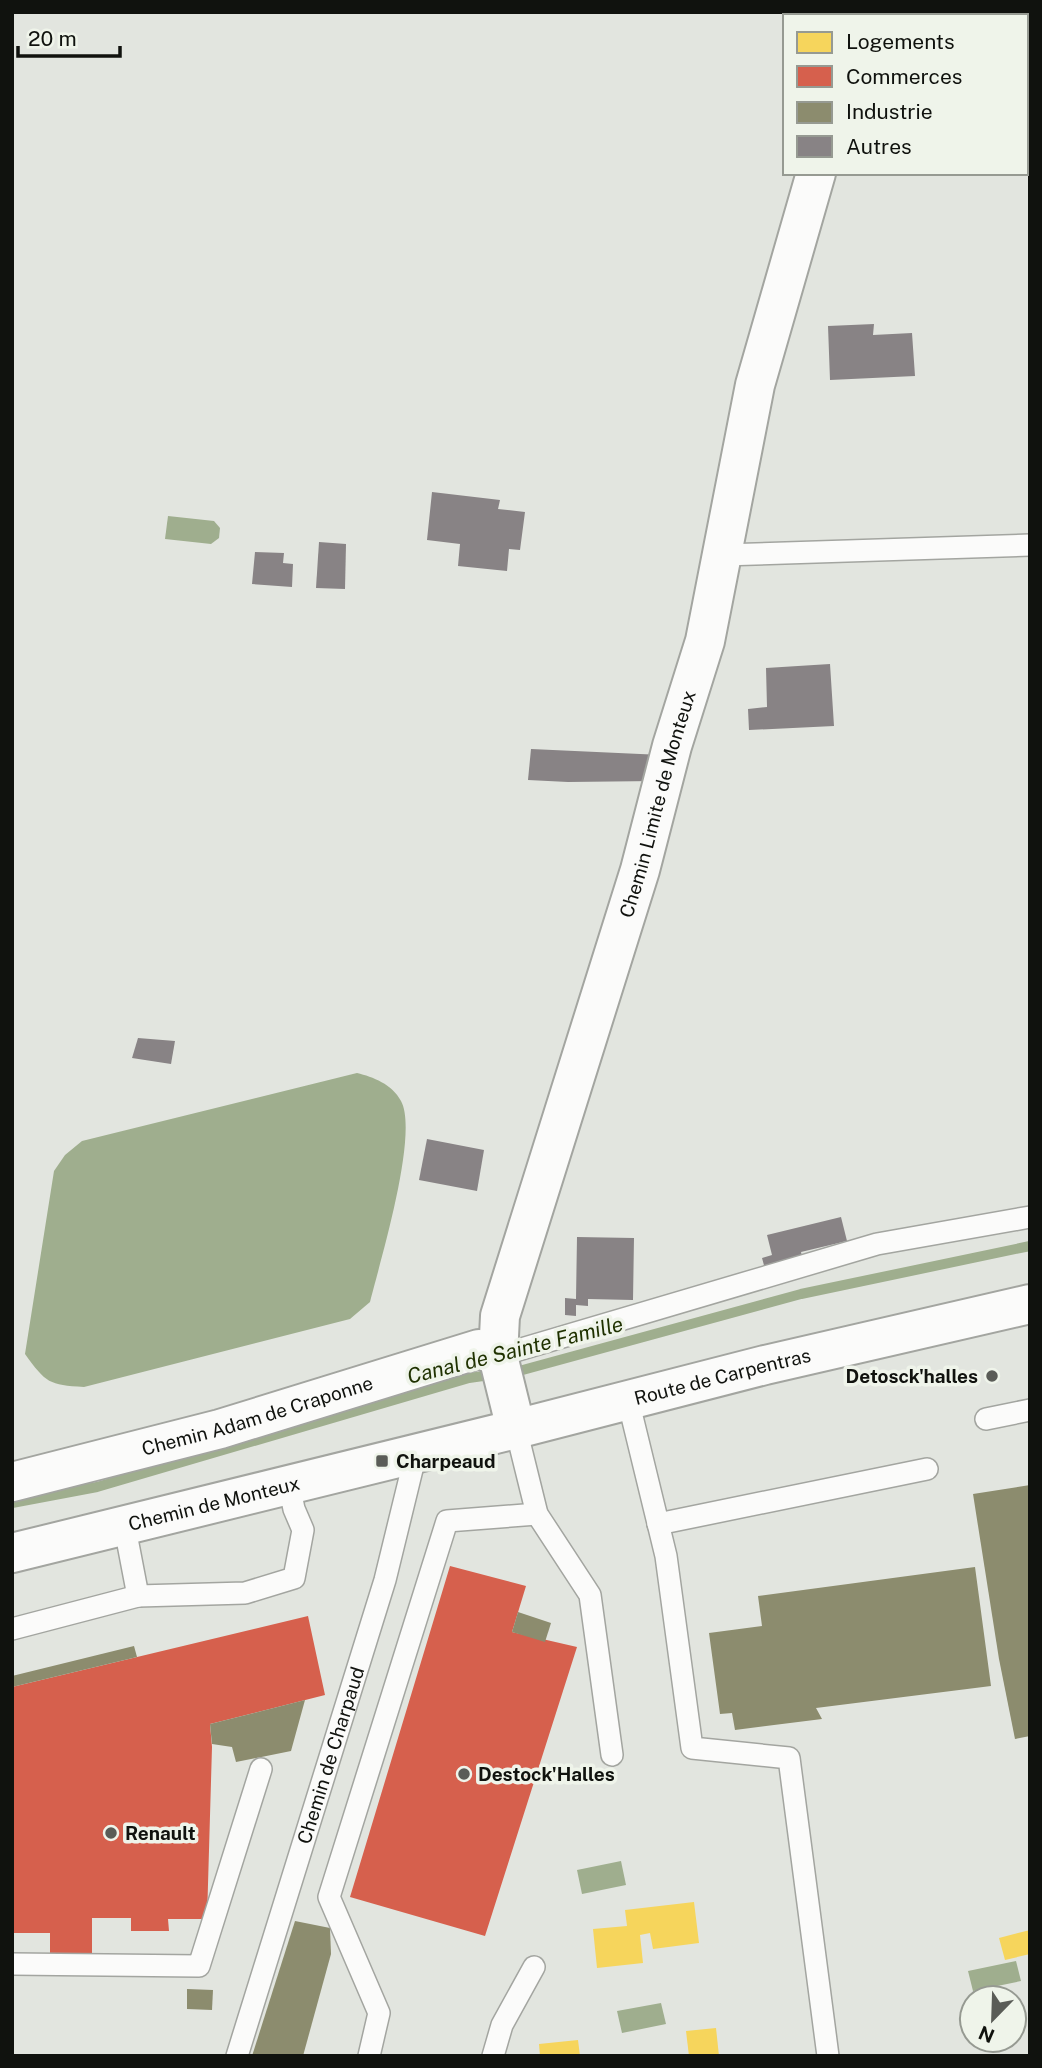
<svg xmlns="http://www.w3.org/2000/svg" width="1042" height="2068" viewBox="0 0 1042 2068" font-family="'Public Sans',sans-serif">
<rect width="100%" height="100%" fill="#e2e5df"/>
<!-- water -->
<g fill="#9fae8e">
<polygon points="168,516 214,521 220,528 219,538 211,544 165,539"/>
<path d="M 357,1073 C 373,1077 392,1084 401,1101 C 419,1134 380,1262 370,1302 L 350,1319 L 84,1387 C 49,1385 46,1383 25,1354 L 54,1171 L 65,1155 L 82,1141 Z"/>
<polygon points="621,1861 626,1885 582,1894 577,1870"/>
<polygon points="1016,1961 1021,1981 973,1991 968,1971"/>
<polygon points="661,2003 666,2024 622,2033 617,2011"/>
</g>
<!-- homes -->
<g fill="#f6d55c">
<polygon points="694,1902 699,1943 653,1949 650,1933 640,1935 643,1963 597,1968 593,1929 627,1926 625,1910"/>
<polygon points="1030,1930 1030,1954 1005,1960 999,1938"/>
<polygon points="716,2028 719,2056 689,2056 686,2031"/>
<polygon points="578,2040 580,2056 540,2056 539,2044"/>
</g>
<!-- shops -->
<g fill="#d6604d">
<polygon points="450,1566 526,1586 512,1632 577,1647 485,1936 350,1897"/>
<polygon points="308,1616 325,1695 210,1724 212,1747 207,1919 168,1919 169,1931 131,1931 131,1918 92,1918 92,1954 50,1954 50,1933 12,1933 12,1687"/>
</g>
<!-- industry -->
<g fill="#8c8c6e">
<polygon points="1030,1485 1030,1736 1015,1739 999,1659 973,1494"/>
<polygon points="975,1567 991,1686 816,1708 822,1719 735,1730 732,1713 720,1714 709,1633 762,1626 758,1596"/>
<polygon points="518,1612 551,1623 545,1642 512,1632"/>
<polygon points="134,1646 137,1657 12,1687 12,1676"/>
<polygon points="305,1700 291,1751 236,1762 232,1747 212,1744 210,1724"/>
<polygon points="295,1921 330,1928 331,1954 303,2056 252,2056"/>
<polygon points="187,1989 213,1990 212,2010 187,2009"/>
</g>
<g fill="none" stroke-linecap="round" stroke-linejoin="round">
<!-- stream -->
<polyline stroke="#9fae8e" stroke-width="10" points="12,1503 97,1487 469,1378 519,1371 801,1294 1030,1246"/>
</g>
<!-- building -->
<g fill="#888385">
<polygon points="874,324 873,335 912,333 915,376 830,380 828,326"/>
<polygon points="432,492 500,500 498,509 525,512 520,550 509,549 507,571 458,566 460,544 427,540"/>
<polygon points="319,542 346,544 345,589 316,588"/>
<polygon points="255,552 284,553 283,563 293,564 292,587 252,584"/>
<polygon points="830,664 834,726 749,730 748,709 767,707 766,668"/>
<polygon points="531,749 662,755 656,781 568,782 528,780"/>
<polygon points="138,1038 175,1041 171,1064 132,1058"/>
<polygon points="427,1139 484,1150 477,1191 419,1180"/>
<polygon points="841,1217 847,1241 801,1252 803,1260 765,1269 762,1258 772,1255 767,1235"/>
<polygon points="577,1237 634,1238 633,1300 588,1299 588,1306 576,1305 576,1316 565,1315 565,1298 576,1299"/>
</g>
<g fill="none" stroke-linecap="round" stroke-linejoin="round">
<!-- service casing -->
<g stroke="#a3a5a0" stroke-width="24">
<g id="service">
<polyline points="722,555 1030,545"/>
<polyline points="498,1356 877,1244 1030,1217"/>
<polyline points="628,1400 666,1556 692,1748 789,1758 828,2056"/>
<polyline points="986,1419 1030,1410"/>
<polyline points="516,1429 537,1514 590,1595 612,1755"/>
<polyline points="658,1524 927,1469"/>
<polyline points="138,1596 245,1593 294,1578 303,1530 294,1509 289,1485"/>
<polyline points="12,1629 138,1596 124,1523"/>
<polyline points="12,1964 199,1966 261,1769"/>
<path id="s1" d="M 237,2056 L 385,1580 L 416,1453"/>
<polyline points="369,2056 379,2013 329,1897 447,1521 537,1514"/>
<polyline points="493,2056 502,2025 534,1967"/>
</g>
</g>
<!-- minor casing -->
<g stroke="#a3a5a0" stroke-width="42">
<g id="minor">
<polyline points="848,16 849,12"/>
<path id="s2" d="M 516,1429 L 498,1356 L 500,1316 L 640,870 L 672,746 L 705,641 L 755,385 L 816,173"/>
<path id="s3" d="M 12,1482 L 220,1429 L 479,1349 L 498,1356"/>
</g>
</g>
<!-- secondary casing -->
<g stroke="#a3a5a0" stroke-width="42">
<g id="secondary">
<path id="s4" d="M 12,1553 L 516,1429 L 765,1365 L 1030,1304"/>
</g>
</g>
<!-- service -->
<use href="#service" stroke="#fbfbfa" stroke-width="21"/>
<!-- minor -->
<use href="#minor" stroke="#fbfbfa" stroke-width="38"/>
<!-- secondary -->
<use href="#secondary" stroke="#fbfbfa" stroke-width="38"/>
</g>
<!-- markers -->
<g fill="#5a5c57" stroke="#eff4ea" stroke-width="2.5">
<circle cx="992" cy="1376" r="7"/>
<rect x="375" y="1454" width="14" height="14" rx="3.5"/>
<circle cx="464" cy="1774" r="7"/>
<circle cx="111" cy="1833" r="7"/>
</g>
<g text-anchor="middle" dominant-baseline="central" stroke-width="7" stroke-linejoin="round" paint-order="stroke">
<!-- street labels -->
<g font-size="19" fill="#10120e" stroke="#eff4ea">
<text stroke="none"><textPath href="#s2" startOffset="651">Chemin Limite de Monteux</textPath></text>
<text stroke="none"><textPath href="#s4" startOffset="732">Route de Carpentras</textPath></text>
<text stroke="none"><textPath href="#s3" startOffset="254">Chemin Adam de Craponne</textPath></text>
<text stroke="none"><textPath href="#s4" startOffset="208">Chemin de Monteux</textPath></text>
<text stroke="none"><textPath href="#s1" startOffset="315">Chemin de Charpaud</textPath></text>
</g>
<!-- poi labels -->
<g font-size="19" font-weight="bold" fill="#10120e" stroke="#eff4ea" text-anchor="start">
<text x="978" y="1376" text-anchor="end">Detosck'halles</text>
<text x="396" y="1461">Charpeaud</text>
<text x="478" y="1774">Destock'Halles</text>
<text x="125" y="1833">Renault</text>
</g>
<!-- water labels -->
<g font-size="21" font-style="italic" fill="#1f3100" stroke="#eff4ea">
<text transform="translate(515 1350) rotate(-14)">Canal de Sainte Famille</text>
</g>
</g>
<!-- border -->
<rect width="1042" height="2068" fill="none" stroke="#10120e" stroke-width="28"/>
<!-- legend -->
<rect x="783" y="14" width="245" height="161" fill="#eff4ea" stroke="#969a92" stroke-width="2"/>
<rect x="797" y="32" width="35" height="21" fill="#f6d55c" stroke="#969a92" stroke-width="2"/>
<text x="846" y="49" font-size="21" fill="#10120e">Logements</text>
<rect x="797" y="66" width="35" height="21" fill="#d6604d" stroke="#969a92" stroke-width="2"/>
<text x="846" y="84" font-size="21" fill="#10120e">Commerces</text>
<rect x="797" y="102" width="35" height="21" fill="#8c8c6e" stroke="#969a92" stroke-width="2"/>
<text x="846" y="119" font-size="21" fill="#10120e">Industrie</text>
<rect x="797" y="136" width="35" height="21" fill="#888385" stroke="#969a92" stroke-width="2"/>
<text x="846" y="154" font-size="21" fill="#10120e">Autres</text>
<!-- north arrow -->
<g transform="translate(993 2019) rotate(203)"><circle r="33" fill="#eff4ea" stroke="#969a92" stroke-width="2"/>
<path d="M0-5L12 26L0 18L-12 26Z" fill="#5a5c57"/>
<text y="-10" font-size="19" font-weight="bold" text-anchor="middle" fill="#10120e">N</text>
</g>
<!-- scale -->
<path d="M18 46v10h102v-10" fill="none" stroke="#10120e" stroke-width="3.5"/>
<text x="28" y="46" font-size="21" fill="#10120e" stroke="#eff4ea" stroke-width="5" paint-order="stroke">20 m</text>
</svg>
